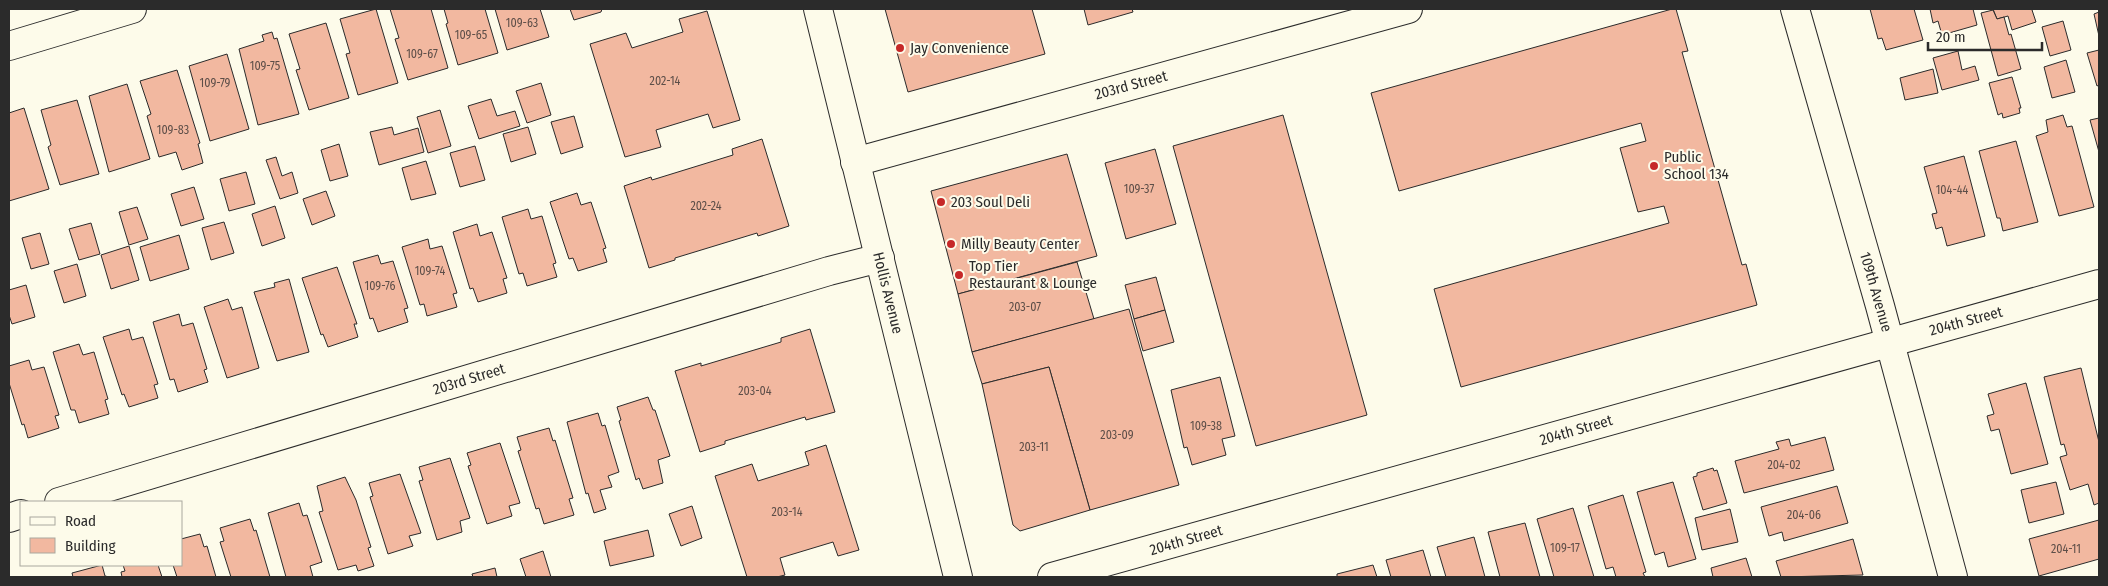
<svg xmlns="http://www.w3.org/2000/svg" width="2108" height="586" viewBox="0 0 2108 586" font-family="'Fira Sans Condensed',sans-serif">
<rect width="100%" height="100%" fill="#fdfbea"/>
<!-- building -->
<g fill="#f2b8a0" stroke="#2b2b2b">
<polygon points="376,9 398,83 358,95 346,54 350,53 340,19"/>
<polygon points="390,9 431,9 448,68 408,80 395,39 399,38"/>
<polygon points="444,9 485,9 498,53 458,65 446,24 448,23"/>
<polygon points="495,9 540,9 549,37 507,50"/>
<polygon points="570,9 602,9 601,12 574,20"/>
<polygon points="885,9 1032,9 1045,54 908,92"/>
<polygon points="1084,9 1132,9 1133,12 1088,25"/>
<polygon points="1672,9 1676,9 1688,51 1682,52 1742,265 1746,264 1757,305 1461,387 1434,289 1669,223 1664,206 1638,212 1620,148 1646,141 1641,123 1399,191 1371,93"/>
<polygon points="1870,9 1914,9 1923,40 1886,50 1882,38 1878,39"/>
<polygon points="1930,9 1973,9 1977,25 1942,35 1938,21 1933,23"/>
<polygon points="1993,9 2034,9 2032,10 2036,22 2012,30 2008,16 1997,19"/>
<polygon points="1993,10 1997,19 2004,17 2009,35 2011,34 2021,69 1998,76 1981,13"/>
<polygon points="707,11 740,120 713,128 708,114 656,130 661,147 625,157 590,44 626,33 632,48 683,32 679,19"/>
<polygon points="2099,12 2099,36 2094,14"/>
<polygon points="2063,21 2071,50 2050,56 2042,27"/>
<polygon points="326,23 349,98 309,110 296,70 300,69 289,34"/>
<polygon points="272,32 274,39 277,38 299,114 258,125 239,49 264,41 262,35"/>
<polygon points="2099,50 2099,85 2097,86 2087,53"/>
<polygon points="1958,51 1962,70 1975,66 1979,80 1942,90 1933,58"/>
<polygon points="227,54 249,129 210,141 189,66"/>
<polygon points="2066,60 2075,92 2052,98 2044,67"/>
<polygon points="1933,69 1938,93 1905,100 1900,78"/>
<polygon points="177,70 200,143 198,144 203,163 182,170 176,152 159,157 147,116 151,114 140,81"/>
<polygon points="2012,77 2021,108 2019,108 2020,113 2003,118 2002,113 1998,115 1989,83"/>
<polygon points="541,83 551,115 527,123 516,91"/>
<polygon points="127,84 150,159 109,172 89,96"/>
<polygon points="491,99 497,116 515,111 520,126 479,139 468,106"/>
<polygon points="77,100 99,174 60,185 48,147 51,145 41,110"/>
<polygon points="24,108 49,189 9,201 9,113"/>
<polygon points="440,110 451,146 428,153 417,117"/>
<polygon points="1283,115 1367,415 1256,446 1173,146"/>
<polygon points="2063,115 2067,127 2072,126 2094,207 2059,216 2036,136 2048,132 2046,120"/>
<polygon points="574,116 583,147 561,154 551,122"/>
<polygon points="2099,118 2099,152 2090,120"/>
<polygon points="392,127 394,135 418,128 424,152 379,165 370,132"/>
<polygon points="528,127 536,154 511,162 503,134"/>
<polygon points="762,139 789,226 758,236 757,233 675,258 675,260 649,268 624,186 651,177 652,180 733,155 732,149"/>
<polygon points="2016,141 2038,222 2003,231 2000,218 1997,218 1979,151"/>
<polygon points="339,144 348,176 330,181 321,150"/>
<polygon points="475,146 485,180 460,187 450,153"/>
<polygon points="1155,149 1176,224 1126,239 1105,163"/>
<polygon points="1067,154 1097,256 958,294 931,191"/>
<polygon points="1964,156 1985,236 1947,246 1942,227 1936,229 1932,214 1937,213 1924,167"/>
<polygon points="276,157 282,176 292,172 298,193 280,199 266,160"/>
<polygon points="426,161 436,194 411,200 402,168"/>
<polygon points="246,172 255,204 229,211 220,179"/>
<polygon points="194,187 204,219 181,226 171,194"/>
<polygon points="326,191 335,216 312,225 303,199"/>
<polygon points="577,193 581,205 591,202 606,248 603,249 607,262 578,271 573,258 569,259 550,202"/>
<polygon points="275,206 285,238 262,246 252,214"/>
<polygon points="137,207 148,239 129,245 119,212"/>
<polygon points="528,209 531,219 542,216 556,263 553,264 557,277 527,286 523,273 519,274 502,217"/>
<polygon points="224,222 234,253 211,260 202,228"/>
<polygon points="91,223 100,254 79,260 69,229"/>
<polygon points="477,224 480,236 492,232 507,278 503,279 507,293 478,302 473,288 470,289 453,232"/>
<polygon points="40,233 49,264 31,269 22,238"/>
<polygon points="179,235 189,269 150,281 140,247"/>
<polygon points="428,239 430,249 442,246 457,293 453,294 457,307 427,316 424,304 420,305 402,247"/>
<polygon points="129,246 139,280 111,289 101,255"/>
<polygon points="378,255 381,264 393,261 408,308 404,309 408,322 378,332 373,318 370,319 353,262"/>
<polygon points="1077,262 1094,319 972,352 958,294"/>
<polygon points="77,264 86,296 64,303 54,271"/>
<polygon points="337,267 357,324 354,324 358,337 328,347 323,334 321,335 302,278"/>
<polygon points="1156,277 1165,310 1134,319 1125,285"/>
<polygon points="289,279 309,352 277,361 254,292 275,287 274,283"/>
<polygon points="26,285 35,317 12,324 9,315 9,290"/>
<polygon points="228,299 232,310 242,307 259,368 227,378 204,307"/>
<polygon points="1129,309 1179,485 1090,510 1049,367 982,384 972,352"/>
<polygon points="1165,310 1174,342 1143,351 1134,319"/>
<polygon points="179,314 182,326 193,323 207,369 204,370 208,382 178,392 174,379 170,380 153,322"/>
<polygon points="129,329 132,340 143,337 158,384 154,385 158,398 129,407 124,394 122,395 103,337"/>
<polygon points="810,329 835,412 806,420 805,417 725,441 725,444 700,452 675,371 701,363 701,366 781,342 781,338"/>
<polygon points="79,344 83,355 94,352 108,399 105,400 109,414 79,423 75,410 71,410 53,352"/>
<polygon points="29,360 32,370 44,367 59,415 55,416 59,428 28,438 24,424 22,425 9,383 9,366"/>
<polygon points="1049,367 1090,510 1020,531 1013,525 982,384"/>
<polygon points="2081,368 2099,442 2099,503 2094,505 2088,484 2070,490 2060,457 2067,455 2064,444 2061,445 2044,377"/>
<polygon points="1220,377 1235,436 1222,439 1226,455 1192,465 1187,447 1184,448 1171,390"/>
<polygon points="2026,383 2048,464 2011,474 1999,429 1991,431 1987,416 1994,414 1988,394"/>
<polygon points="648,397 653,410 655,410 670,456 658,460 663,483 643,489 639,478 636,480 619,421 621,420 617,407"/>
<polygon points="598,413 602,426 605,425 619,472 608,476 612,487 600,490 606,509 594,513 588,493 586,494 567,422"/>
<polygon points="549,428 553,441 555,440 573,498 569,499 574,515 544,524 539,508 536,509 518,451 521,450 517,437"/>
<polygon points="1825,437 1834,470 1744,493 1735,461 1779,449 1776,442 1789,439 1791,446"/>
<polygon points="500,443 520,503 509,506 512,516 487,524 468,466 471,465 467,453"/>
<polygon points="826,445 859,550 838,556 833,542 780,558 785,575 777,577 747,577 715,476 752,464 758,481 809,465 805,452"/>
<polygon points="450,458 470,518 460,521 462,532 437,540 419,481 423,480 419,467"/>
<polygon points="1713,468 1714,471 1717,470 1727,503 1703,510 1693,477 1697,476 1697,473"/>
<polygon points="400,474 421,533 409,536 413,546 388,554 370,497 373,496 369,483"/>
<polygon points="345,477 356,500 371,547 368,548 374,566 358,571 356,565 338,570 319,512 323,511 317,486"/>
<polygon points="1673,482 1696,559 1668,567 1664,552 1655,555 1637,492"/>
<polygon points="2056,482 2064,514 2029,523 2021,490"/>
<polygon points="1837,486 1848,523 1784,541 1782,532 1769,536 1761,507"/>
<polygon points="1623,495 1646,572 1643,573 1645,577 1616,577 1613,567 1606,569 1588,506"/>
<polygon points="299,503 303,516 307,515 322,562 310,566 313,577 286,577 268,513"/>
<polygon points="692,506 702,538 681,546 669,514"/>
<polygon points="1573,508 1594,577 1554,577 1537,519"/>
<polygon points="1730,509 1738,542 1702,550 1695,518"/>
<polygon points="250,519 254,531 256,530 270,577 231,577 220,542 224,541 220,528"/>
<polygon points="2099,520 2099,559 2039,576 2029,539"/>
<polygon points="1525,523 1540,577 1500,577 1488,532"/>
<polygon points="648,530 654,556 610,566 604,541"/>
<polygon points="200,534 204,547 207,546 216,577 177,577 173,565 181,565 181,539"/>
<polygon points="1474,537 1485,577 1446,577 1437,547"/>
<polygon points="1853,539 1863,575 1781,577 1776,561"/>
<polygon points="1423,550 1431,577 1391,577 1386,560"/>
<polygon points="543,551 551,577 526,577 520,559"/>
<polygon points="1746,558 1752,577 1713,577 1711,568"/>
<polygon points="102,565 105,576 109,577 73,577 72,573"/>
<polygon points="123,565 158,565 162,577 122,577 121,572 125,571"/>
<polygon points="1373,565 1377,577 1337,577 1337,574"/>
<polygon points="495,568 497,577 473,577 472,574"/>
</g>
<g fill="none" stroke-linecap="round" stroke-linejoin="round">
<!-- minor casing -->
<g stroke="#2b2b2b" stroke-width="30">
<g id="minor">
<polyline points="818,9 958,577"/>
<polyline points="1795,9 1880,306 1953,577"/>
<polyline points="9,46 132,9"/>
<polyline points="855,162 1408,9"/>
<polyline points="59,502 829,271 880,258"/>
<polyline points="9,518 21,514"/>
<polyline points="1052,577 2099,284"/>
</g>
</g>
<!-- minor -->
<use href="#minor" stroke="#fdfbea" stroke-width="28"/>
</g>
<!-- markers -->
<g fill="#c62828" stroke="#fdfbea" stroke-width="2">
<circle cx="900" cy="48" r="5"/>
<circle cx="1654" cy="166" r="5"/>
<circle cx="941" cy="202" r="5"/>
<circle cx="951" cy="244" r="5"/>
<circle cx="959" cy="275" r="5"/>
</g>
<g text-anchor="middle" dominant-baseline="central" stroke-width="4" stroke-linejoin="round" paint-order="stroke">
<!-- number labels -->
<g font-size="12" fill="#5d4e48">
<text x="522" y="23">109-63</text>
<text x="471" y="35">109-65</text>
<text x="422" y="54">109-67</text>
<text x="265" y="66">109-75</text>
<text x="665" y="81">202-14</text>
<text x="215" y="83">109-79</text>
<text x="173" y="130">109-83</text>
<text x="1139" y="189">109-37</text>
<text x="1952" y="190">104-44</text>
<text x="706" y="206">202-24</text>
<text x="430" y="271">109-74</text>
<text x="380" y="286">109-76</text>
<text x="1025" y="307">203-07</text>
<text x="755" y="391">203-04</text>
<text x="1206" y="426">109-38</text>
<text x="1117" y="435">203-09</text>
<text x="1034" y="447">203-11</text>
<text x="1784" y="465">204-02</text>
<text x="787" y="512">203-14</text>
<text x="1804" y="515">204-06</text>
<text x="1565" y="548">109-17</text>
<text x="2066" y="549">204-11</text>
</g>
<!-- poi labels -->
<g font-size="15" fill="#2b2b2b" stroke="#fdfbea" text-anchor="start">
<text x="910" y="48">Jay Convenience</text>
<text x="1664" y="157">Public<tspan x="1664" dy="17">School 134</tspan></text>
<text x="951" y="202">203 Soul Deli</text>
<text x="961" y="244">Milly Beauty Center</text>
<text x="969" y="266">Top Tier<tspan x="969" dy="17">Restaurant &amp; Lounge</tspan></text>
</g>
<!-- street labels -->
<g font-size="15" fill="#2b2b2b" stroke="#fdfbea">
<text transform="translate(1131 85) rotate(-15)">203rd Street</text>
<text transform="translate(1876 292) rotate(74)">109th Avenue</text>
<text transform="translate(888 293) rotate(76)">Hollis Avenue</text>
<text transform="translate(1966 321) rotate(-15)">204th Street</text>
<text transform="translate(469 379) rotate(-17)">203rd Street</text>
<text transform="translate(1576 430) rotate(-16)">204th Street</text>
<text transform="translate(1186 540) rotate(-16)">204th Street</text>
</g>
</g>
<!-- border -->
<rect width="2108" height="586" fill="none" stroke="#2b2b2b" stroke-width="20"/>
<!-- legend -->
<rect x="20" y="501" width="162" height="65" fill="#fdfbea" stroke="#a9a89e"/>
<rect x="30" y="517" width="25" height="8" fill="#fdfbea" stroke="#a9a89e"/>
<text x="65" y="526" font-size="15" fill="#2b2b2b">Road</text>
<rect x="30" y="538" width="25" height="15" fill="#f2b8a0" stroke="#a9a89e"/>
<text x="65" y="551" font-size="15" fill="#2b2b2b">Building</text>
<!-- scale -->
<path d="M1928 42v8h114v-8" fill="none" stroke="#2b2b2b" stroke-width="2.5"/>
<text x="1936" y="42" font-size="15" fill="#2b2b2b" stroke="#fdfbea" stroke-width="4" paint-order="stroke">20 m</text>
</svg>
